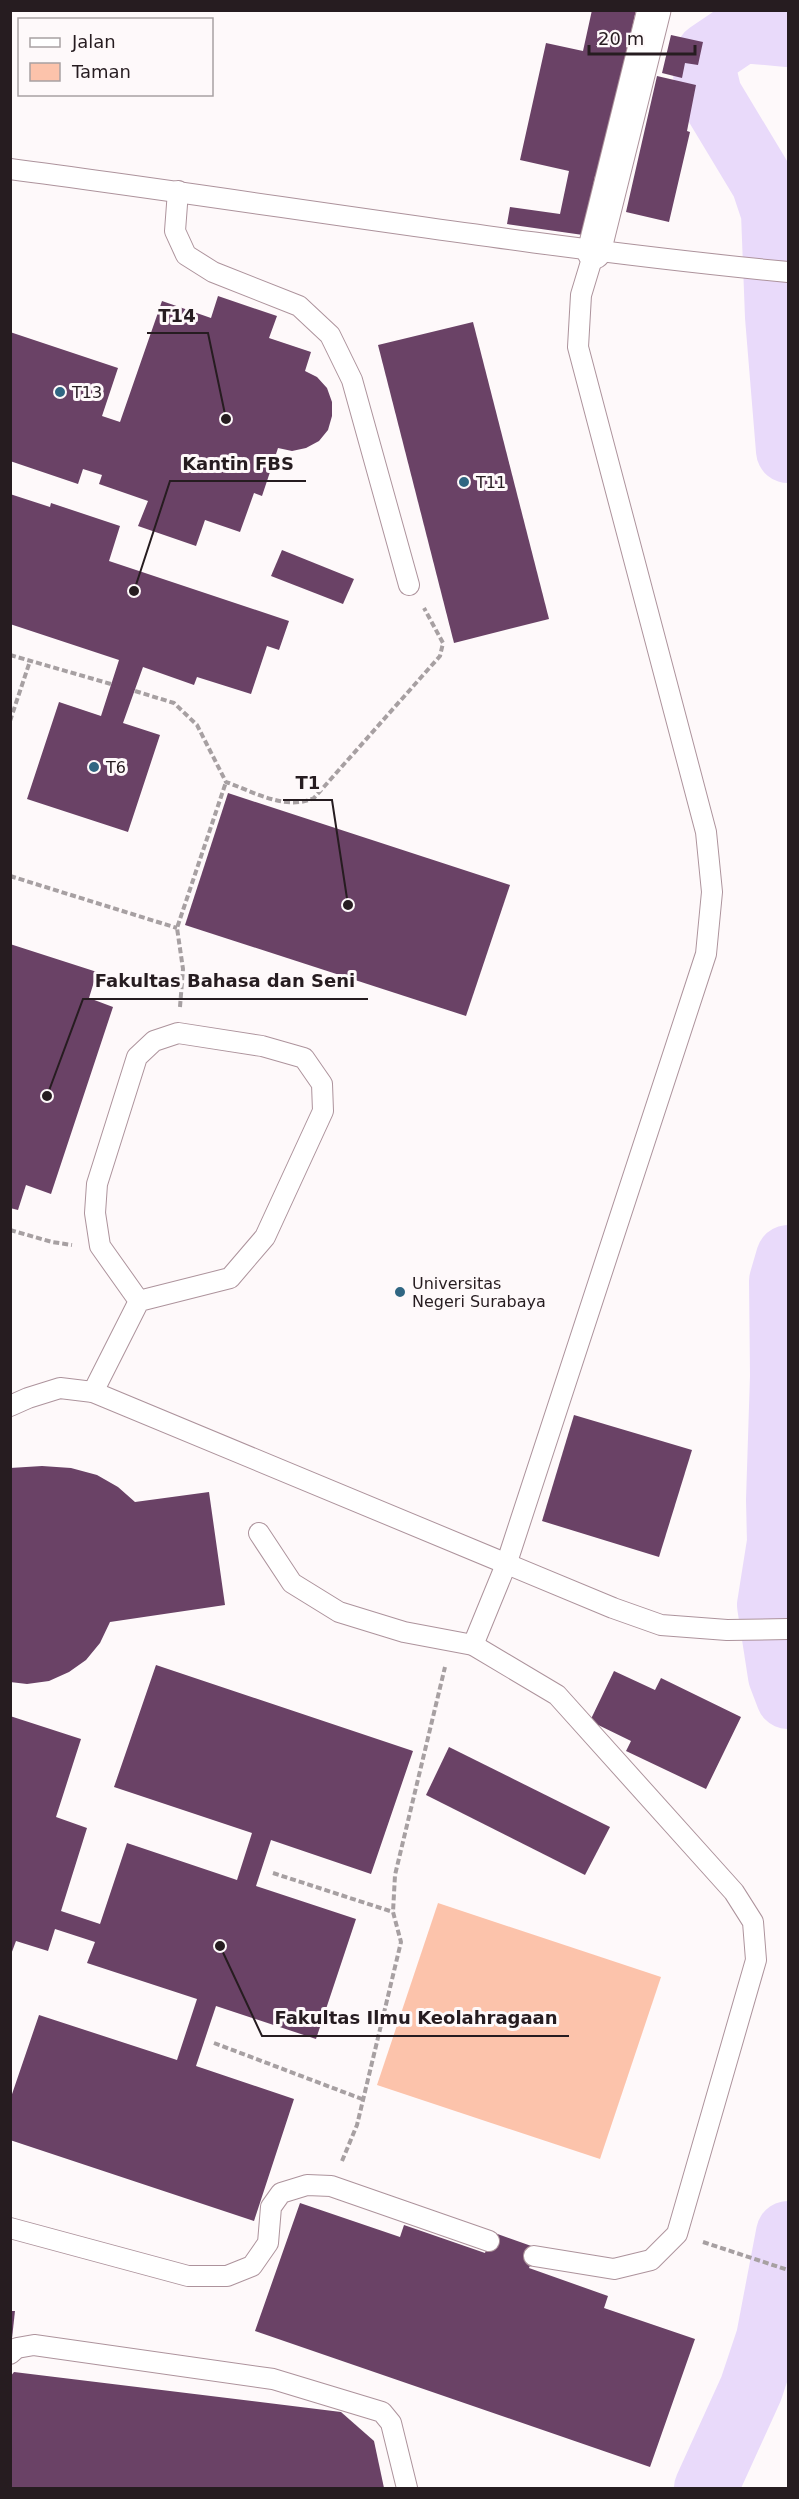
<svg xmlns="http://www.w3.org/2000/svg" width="799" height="2499" viewBox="0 0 799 2499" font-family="'DejaVu Sans',sans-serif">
<rect width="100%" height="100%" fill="#fef9fa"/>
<!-- green -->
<polygon fill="#fcc3ab" points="438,1903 661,1977 600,2159 377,2085"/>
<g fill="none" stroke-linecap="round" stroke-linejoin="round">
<!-- river -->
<g stroke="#e9dafa" stroke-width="64">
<polyline points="788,35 742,31 708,54 705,74 710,95 763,183 773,213 777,317 788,451"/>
<polyline points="788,1257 781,1281 782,1376 778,1500 779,1542 769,1605 780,1676 788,1697"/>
<polyline points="706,2488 751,2389 768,2338 788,2233"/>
</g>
</g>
<!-- building -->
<g fill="#6a4266">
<polygon points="592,10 636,10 599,177 595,176 583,235 507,224 510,207 560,214 569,171 520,160 546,43 583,51"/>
<polygon points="671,35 703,42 698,65 685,63 682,78 662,73"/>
<polygon points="657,76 696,85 687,131 690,132 669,222 626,212"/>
<polygon points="218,296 277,316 269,338 311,352 305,371 317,377 327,388 332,402 332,416 328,430 319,441 306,448 292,451 278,448 262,496 254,493 240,532 205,520 196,546 138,526 148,501 99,484 102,475 83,469 78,484 10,461 10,332 118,368 102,416 120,422 162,301 211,318"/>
<polygon points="473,322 549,619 454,643 378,345"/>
<polygon points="10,494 50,507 51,503 120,526 109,561 289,621 279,650 267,646 251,694 197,677 194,685 143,667 123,723 160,735 128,832 27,799 59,702 101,716 119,660 10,624"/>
<polygon points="282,550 354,579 343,604 271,576"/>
<polygon points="228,793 510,885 466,1016 185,925"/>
<polygon points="10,944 97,972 89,998 113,1007 51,1194 26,1185 18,1210 10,1208"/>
<polygon points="574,1415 692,1450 659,1557 542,1521"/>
<polygon points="42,1466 71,1468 97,1475 118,1487 135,1502 209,1492 225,1605 110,1622 100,1643 86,1660 69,1672 49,1681 27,1684 10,1682 10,1468"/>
<polygon points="156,1665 413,1751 371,1874 271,1840 256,1886 356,1919 316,2039 216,2006 196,2066 294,2099 254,2221 10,2140 10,2100 39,2015 177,2060 197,1999 87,1963 95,1942 55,1929 48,1951 16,1941 10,1957 10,1716 81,1739 56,1817 87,1828 61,1911 100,1924 127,1843 237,1880 252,1833 114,1787"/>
<polygon points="614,1671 655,1690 661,1678 741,1717 706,1789 626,1751 631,1741 590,1721"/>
<polygon points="449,1747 610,1827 585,1875 426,1795"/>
<polygon points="300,2203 400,2237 404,2225 485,2253 492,2232 537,2248 529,2268 608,2296 604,2308 695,2339 650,2467 255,2331"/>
<polygon points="10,2311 15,2311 12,2338 10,2337"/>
<polygon points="14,2372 341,2412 374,2441 384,2488 10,2488 10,2377"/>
</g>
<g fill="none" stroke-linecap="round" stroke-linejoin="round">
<!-- service casing -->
<g stroke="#ad939c" stroke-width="22">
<g id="service">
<path d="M 10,169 C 270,203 528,247 788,272"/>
<polyline points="178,191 175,231 186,255 213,272 299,306 330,335 352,380 409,585"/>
<polyline points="93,1392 139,1301 230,1278 265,1237 323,1111 322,1084 304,1058 262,1046 178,1033 154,1041 137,1057 97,1184 95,1213 100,1246 139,1301"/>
<polyline points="10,1406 28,1398 60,1388 93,1392 613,1608 661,1625 727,1630 788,1629"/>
<polyline points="259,1533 292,1583 339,1612 404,1632 473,1645 557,1695 734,1892 753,1922 756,1960 677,2234 651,2260 614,2269 534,2256"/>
<polyline points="473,1645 507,1562 706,954 712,892 706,832 578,347 581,295 594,252"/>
<polyline points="10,2228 188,2276 227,2276 252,2266 268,2243 271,2207 281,2193 307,2185 331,2186 489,2241"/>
<polyline points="10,2354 17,2348 34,2345 273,2379 382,2412 391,2423 407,2488"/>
</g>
</g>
<!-- minor casing -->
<g stroke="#ad939c" stroke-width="35">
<polyline id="minor" points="594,252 654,10"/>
</g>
<!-- path -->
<g stroke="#a7a0a2" stroke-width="4" stroke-dasharray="6 3" stroke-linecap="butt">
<polyline points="10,655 111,684"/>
<path d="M 135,691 L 174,703 L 197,725 L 226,782 C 254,792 286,811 314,798 L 440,656 L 443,643 L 424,608"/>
<polyline points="10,721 30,661"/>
<polyline points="10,876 177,928"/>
<polyline points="180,1007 183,969 177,928 226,782"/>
<polyline points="10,1230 52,1242 72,1245"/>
<polyline points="273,1873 393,1912"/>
<polyline points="214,2043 362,2099"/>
<polyline points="342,2161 357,2125 401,1942 393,1912 395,1875 445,1667"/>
<polyline points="703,2242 788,2270"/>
</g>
<!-- service -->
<use href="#service" stroke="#fff" stroke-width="20"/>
<!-- minor -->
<use href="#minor" stroke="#fff" stroke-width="33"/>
</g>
<!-- markers -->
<g fill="#306682" stroke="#fef9fa" stroke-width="2">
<circle cx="60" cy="392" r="6"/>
<circle cx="464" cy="482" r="6"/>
<circle cx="94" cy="767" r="6"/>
<circle cx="400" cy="1292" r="6"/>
</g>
<g text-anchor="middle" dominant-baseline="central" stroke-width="6" stroke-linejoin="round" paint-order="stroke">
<!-- poi labels -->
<g font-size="16" fill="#261c20" stroke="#fef9fa" text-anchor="start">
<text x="72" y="392">T13</text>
<text x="476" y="482">T11</text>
<text x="106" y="767">T6</text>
<text x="412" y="1283">Universitas<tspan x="412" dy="18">Negeri Surabaya</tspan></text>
</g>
</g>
<!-- callouts -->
<path fill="none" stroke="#261c20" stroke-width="2" d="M226 419L208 333H147M134 591L170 481H306M348 905L332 800H283M47 1096L83 999H368M220 1946L262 2036H569"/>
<g fill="#261c20" stroke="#fef9fa" stroke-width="2">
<circle cx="226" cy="419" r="6"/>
<circle cx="134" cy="591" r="6"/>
<circle cx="348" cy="905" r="6"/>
<circle cx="47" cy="1096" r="6"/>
<circle cx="220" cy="1946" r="6"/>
</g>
<g font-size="18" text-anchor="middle" font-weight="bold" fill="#261c20" stroke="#fef9fa" stroke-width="6" stroke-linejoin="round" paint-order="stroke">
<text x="177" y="322">T14</text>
<text x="238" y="470">Kantin FBS</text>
<text x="308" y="789">T1</text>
<text x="225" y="987">Fakultas Bahasa dan Seni</text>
<text x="416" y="2024">Fakultas Ilmu Keolahragaan</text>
</g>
<!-- border -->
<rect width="799" height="2499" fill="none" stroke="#261c20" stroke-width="24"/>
<!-- legend -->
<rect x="18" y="18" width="195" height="78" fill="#fef9fa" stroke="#a8a1a3" stroke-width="1.5"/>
<rect x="30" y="38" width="30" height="9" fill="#ffffff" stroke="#a8a1a3" stroke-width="1.5"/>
<text x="72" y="48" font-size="18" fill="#261c20">Jalan</text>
<rect x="30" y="63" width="30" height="18" fill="#fcc3ab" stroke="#a8a1a3" stroke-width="1.5"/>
<text x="72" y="78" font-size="18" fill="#261c20">Taman</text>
<!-- scale -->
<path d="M589 45v9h106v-9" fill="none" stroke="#261c20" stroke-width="3"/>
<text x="598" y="45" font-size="18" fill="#261c20" stroke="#fef9fa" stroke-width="4.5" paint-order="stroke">20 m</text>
</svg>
